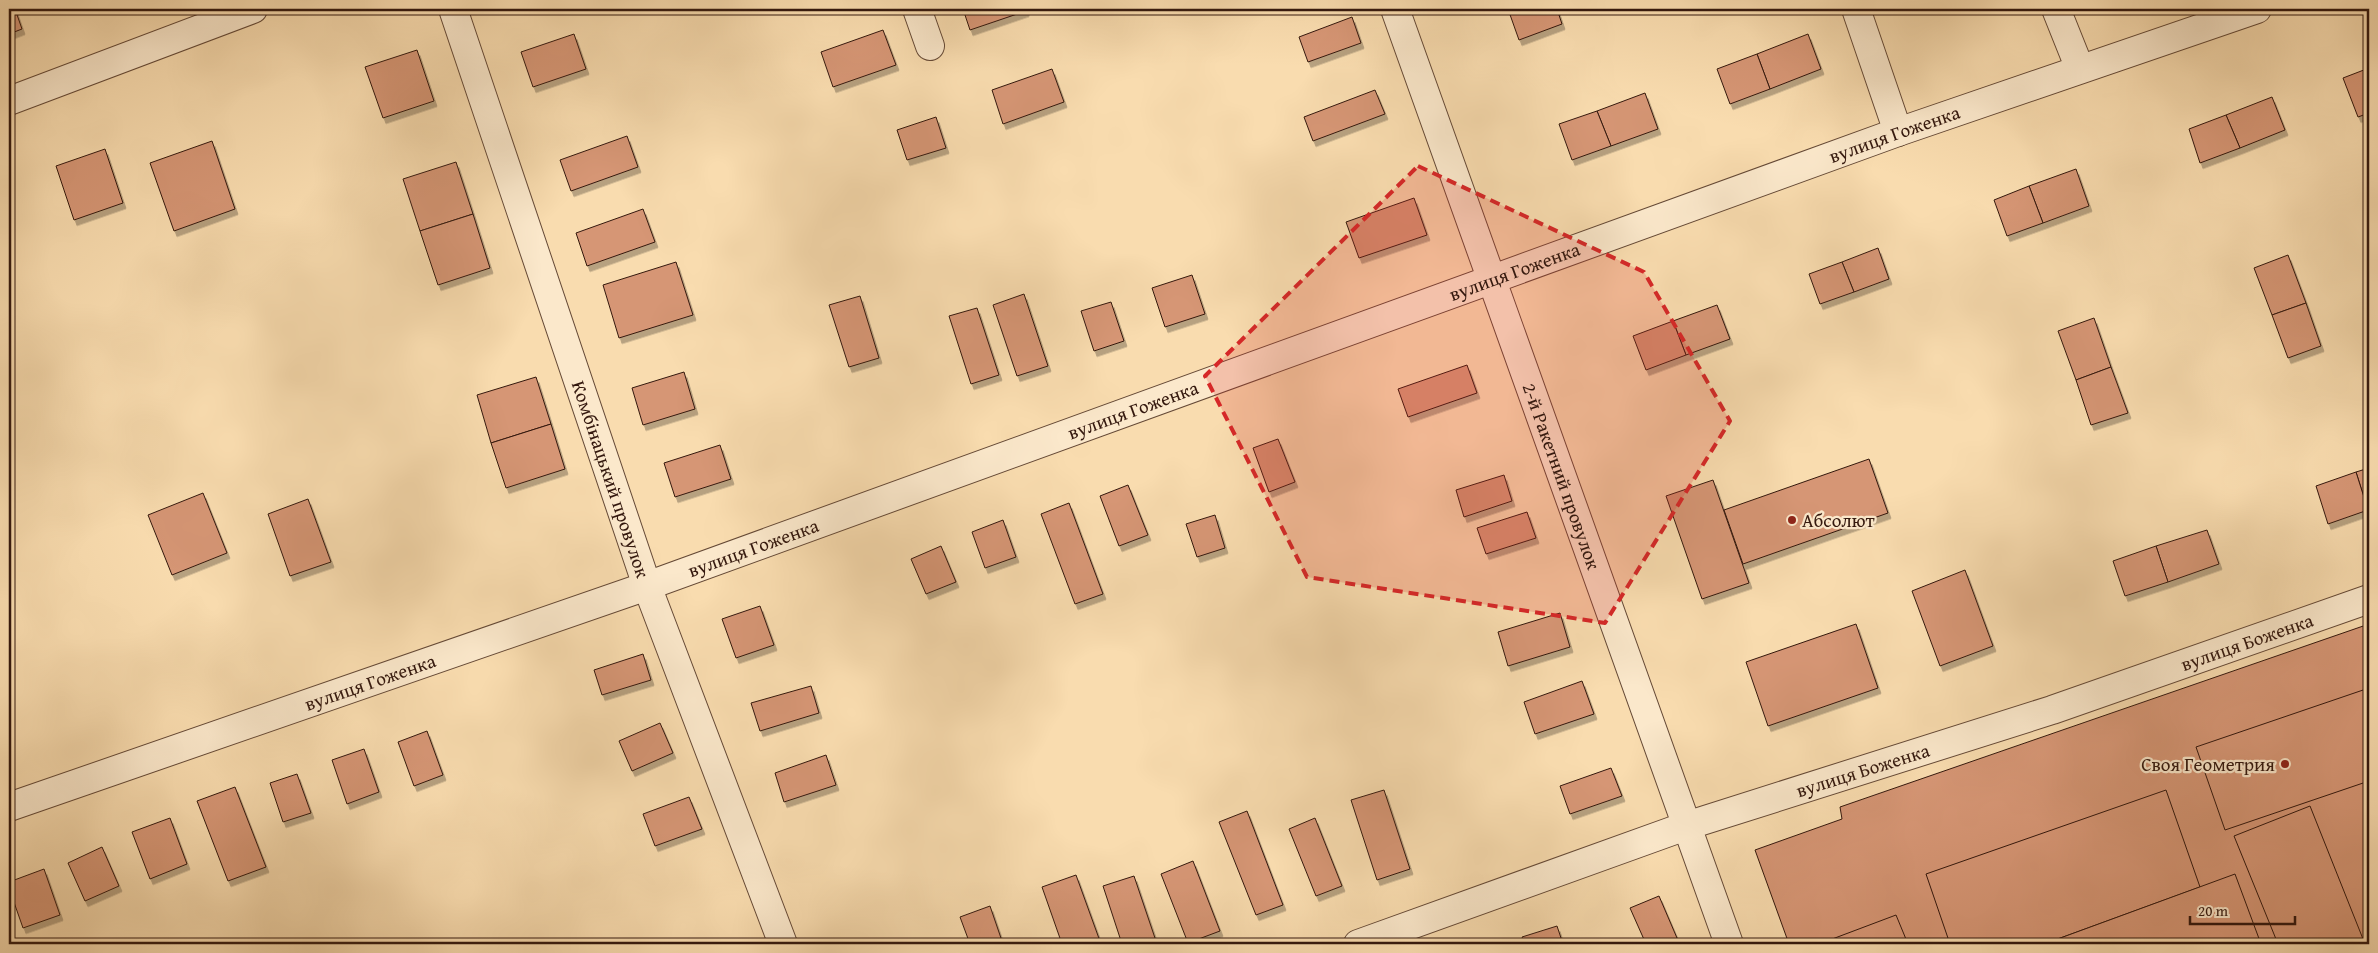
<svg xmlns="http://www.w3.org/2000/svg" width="2378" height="953" viewBox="0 0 2378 953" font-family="'Gentium Book Plus',serif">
<defs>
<filter id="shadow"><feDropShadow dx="3" dy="5.5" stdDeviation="0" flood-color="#0004"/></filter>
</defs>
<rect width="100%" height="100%" fill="#f9dcaf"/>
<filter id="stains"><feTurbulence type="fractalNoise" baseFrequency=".004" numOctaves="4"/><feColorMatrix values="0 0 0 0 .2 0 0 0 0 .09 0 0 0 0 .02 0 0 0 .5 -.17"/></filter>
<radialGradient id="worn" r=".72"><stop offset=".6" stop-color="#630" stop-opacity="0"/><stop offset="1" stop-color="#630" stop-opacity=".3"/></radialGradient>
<!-- building -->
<g fill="#d69675" stroke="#34180e" filter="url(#shadow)">
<polygon points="9,9 15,9 22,29 9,34"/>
<polygon points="963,9 1026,9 1026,11 970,30"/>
<polygon points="1508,9 1557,9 1562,24 1519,40"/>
<polygon points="1352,17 1361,43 1308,62 1299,37"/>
<polygon points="883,30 896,65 833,87 821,52"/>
<polygon points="574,34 586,69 533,87 521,52"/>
<polygon points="1808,34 1821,69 1770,89 1757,54"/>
<polygon points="417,50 434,101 383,118 365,67"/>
<polygon points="1757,54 1770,89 1730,104 1717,69"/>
<polygon points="2369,68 2369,113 2358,117 2343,78"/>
<polygon points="1052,69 1064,102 1003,124 992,90"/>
<polygon points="1375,90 1385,114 1313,141 1304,117"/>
<polygon points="1645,93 1658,129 1611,146 1597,111"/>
<polygon points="2272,97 2285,130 2240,148 2226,115"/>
<polygon points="1597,111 1611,146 1572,160 1559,124"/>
<polygon points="2226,115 2240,148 2200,163 2189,129"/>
<polygon points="936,117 946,148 907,160 897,130"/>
<polygon points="627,136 638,167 571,191 560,160"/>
<polygon points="212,141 235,209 174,231 150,163"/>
<polygon points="105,149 123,203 74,220 56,166"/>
<polygon points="456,162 473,214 420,231 403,179"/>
<polygon points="2076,169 2089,206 2043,223 2029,186"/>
<polygon points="2029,186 2043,223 2007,236 1994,200"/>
<polygon points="1414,198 1427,235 1359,258 1346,222"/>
<polygon points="643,209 655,242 587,266 576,233"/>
<polygon points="473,214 490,268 438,285 420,231"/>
<polygon points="1878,248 1889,279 1854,292 1842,262"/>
<polygon points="2288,255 2306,303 2272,315 2254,268"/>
<polygon points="676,262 693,315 619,338 603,285"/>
<polygon points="1842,262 1854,292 1820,304 1809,274"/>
<polygon points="1192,275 1205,314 1165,327 1152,288"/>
<polygon points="1024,294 1048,366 1017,376 993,305"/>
<polygon points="860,296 879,358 849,367 829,305"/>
<polygon points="1111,302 1124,341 1094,351 1081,311"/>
<polygon points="2306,303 2321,346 2288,358 2272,315"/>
<polygon points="1717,305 1730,339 1686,355 1673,321"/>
<polygon points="977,308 999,375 971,384 949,316"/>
<polygon points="2094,318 2111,367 2076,380 2058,331"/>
<polygon points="1673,321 1686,355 1646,370 1633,336"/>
<polygon points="1467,365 1477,393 1408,417 1398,389"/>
<polygon points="2111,367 2128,413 2091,425 2076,380"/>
<polygon points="684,372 695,409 643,425 632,388"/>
<polygon points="536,377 551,424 491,443 477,395"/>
<polygon points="551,424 565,469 506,488 491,443"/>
<polygon points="1278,439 1295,482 1269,492 1253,448"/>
<polygon points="720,445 731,479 675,497 664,463"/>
<polygon points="1869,459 1888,513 1743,564 1724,510"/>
<polygon points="2369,468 2369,510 2368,510 2356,472"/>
<polygon points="2356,472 2368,510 2328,524 2316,486"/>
<polygon points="1504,475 1512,501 1464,517 1456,490"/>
<polygon points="1713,480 1749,583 1702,599 1666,496"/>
<polygon points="1128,485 1148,535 1119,546 1100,496"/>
<polygon points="203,493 227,553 172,575 148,515"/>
<polygon points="308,499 331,562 290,576 268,514"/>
<polygon points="1069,503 1103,594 1075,604 1041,514"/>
<polygon points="1527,512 1536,538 1486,554 1477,528"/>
<polygon points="1215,515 1225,548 1197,557 1186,524"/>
<polygon points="1003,520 1016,557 985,568 972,532"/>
<polygon points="2207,530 2219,564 2168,582 2156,546"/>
<polygon points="941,546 956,582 926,594 911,559"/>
<polygon points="2156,546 2168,582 2125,596 2113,561"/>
<polygon points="1965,570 1993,646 1940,666 1912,591"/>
<polygon points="760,606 774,645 736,658 722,619"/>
<polygon points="1560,613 1570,647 1508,666 1498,632"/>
<polygon points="1856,624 1878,688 1768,726 1746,662"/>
<polygon points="2369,624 2369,944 1789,944 1755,850 1842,819 1840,807"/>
<polygon points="643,654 651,680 602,695 594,670"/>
<polygon points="1582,681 1594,714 1535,734 1524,702"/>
<polygon points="811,686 819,713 760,731 751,703"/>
<polygon points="2369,688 2369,781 2225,830 2196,747"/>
<polygon points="660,723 673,753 632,771 619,741"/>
<polygon points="427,731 443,775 414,786 398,742"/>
<polygon points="364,749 379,792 347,804 332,760"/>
<polygon points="826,755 836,785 784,802 775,773"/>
<polygon points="1611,768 1622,796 1570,814 1560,786"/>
<polygon points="297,774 311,813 283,822 270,783"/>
<polygon points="235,787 266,867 228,881 197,801"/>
<polygon points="1384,790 1410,869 1377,880 1351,800"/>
<polygon points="2166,790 2200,887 2044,944 1950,944 1926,874"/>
<polygon points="689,797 702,829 655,846 643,814"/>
<polygon points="2310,806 2365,944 2278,944 2234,836"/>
<polygon points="1247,811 1283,905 1256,915 1219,822"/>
<polygon points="170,818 187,864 150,879 132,832"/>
<polygon points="1315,818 1342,886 1316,896 1289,829"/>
<polygon points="102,847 119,886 85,901 68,863"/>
<polygon points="1193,861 1220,931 1188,943 1161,874"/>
<polygon points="44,869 60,915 23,928 9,888 9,882"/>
<polygon points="2235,874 2261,944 2044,944"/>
<polygon points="1076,875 1101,944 1062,944 1042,887"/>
<polygon points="1134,876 1157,944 1122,944 1103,886"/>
<polygon points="1659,896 1677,938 1664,944 1646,944 1630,908"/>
<polygon points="990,906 1003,944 970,944 960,917"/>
<polygon points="1896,915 1908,944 1819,944"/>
<polygon points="1557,926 1563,944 1525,944 1522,937"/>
</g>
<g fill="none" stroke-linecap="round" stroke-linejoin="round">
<!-- minor casing -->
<g stroke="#654936" stroke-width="30">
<g id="minor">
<path id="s1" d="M 453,9 L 647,586 L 783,944"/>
<polyline points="917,9 930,46"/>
<path id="s2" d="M 1395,9 L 1729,944"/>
<polyline points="1856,9 1898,132"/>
<polyline points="2056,9 2080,69"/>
<polyline points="9,101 253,9"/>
<path id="s3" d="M 9,807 L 647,586 L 1898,132 L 2257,9"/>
<path id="s4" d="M 1358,944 L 1686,826 L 2052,710 L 2369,599"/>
</g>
</g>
<!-- minor -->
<use href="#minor" stroke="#fbe8cb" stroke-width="28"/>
</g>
<!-- marked area -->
<path fill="#d62828" fill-opacity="0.2" stroke="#d62828" stroke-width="4" stroke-dasharray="10 6" stroke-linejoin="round" d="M 1418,166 L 1644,272 L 1730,421 L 1605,623 L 1307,577 L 1205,376 Z"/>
<!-- markers -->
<g fill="#8f2418" stroke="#fbe8cb" stroke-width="2">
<circle cx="1792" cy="520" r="5"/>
<circle cx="2285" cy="764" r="5"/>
</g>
<g text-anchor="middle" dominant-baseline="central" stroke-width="4.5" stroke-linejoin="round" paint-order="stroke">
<!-- street labels -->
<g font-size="19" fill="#34180e" stroke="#fbe8cb">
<text stroke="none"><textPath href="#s3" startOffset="2002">вулиця Гоженка</textPath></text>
<text stroke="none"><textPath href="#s3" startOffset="1598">вулиця Гоженка</textPath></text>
<text stroke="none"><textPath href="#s3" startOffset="1192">вулиця Гоженка</textPath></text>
<text stroke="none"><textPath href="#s2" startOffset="496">2-й Ракетний провулок</textPath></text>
<text stroke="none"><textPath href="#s1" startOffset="496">Комбінацький провулок</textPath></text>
<text stroke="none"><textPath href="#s3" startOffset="788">вулиця Гоженка</textPath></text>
<text stroke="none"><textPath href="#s4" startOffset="939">вулиця Боженка</textPath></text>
<text stroke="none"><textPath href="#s3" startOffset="382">вулиця Гоженка</textPath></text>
<text stroke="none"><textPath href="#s4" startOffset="534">вулиця Боженка</textPath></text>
</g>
<!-- poi labels -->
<g font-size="19" fill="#34180e" stroke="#fbe8cb" text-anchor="start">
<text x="1802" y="520">Абсолют</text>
<text x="2275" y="764" text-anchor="end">Своя Геометрия</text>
</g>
</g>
<!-- margin -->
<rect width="2378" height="953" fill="none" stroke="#f9dcaf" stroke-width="30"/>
<rect x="10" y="10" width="2358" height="933" fill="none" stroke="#34180e" stroke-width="2.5"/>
<rect x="15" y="15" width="2348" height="923" fill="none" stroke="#34180e"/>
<!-- scale -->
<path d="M2190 916v8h105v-8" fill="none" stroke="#34180e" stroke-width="2.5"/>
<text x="2198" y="916" font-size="15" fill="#34180e" stroke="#fbe8cb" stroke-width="4" paint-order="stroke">20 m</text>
<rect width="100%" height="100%" filter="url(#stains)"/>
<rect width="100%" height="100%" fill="url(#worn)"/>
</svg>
